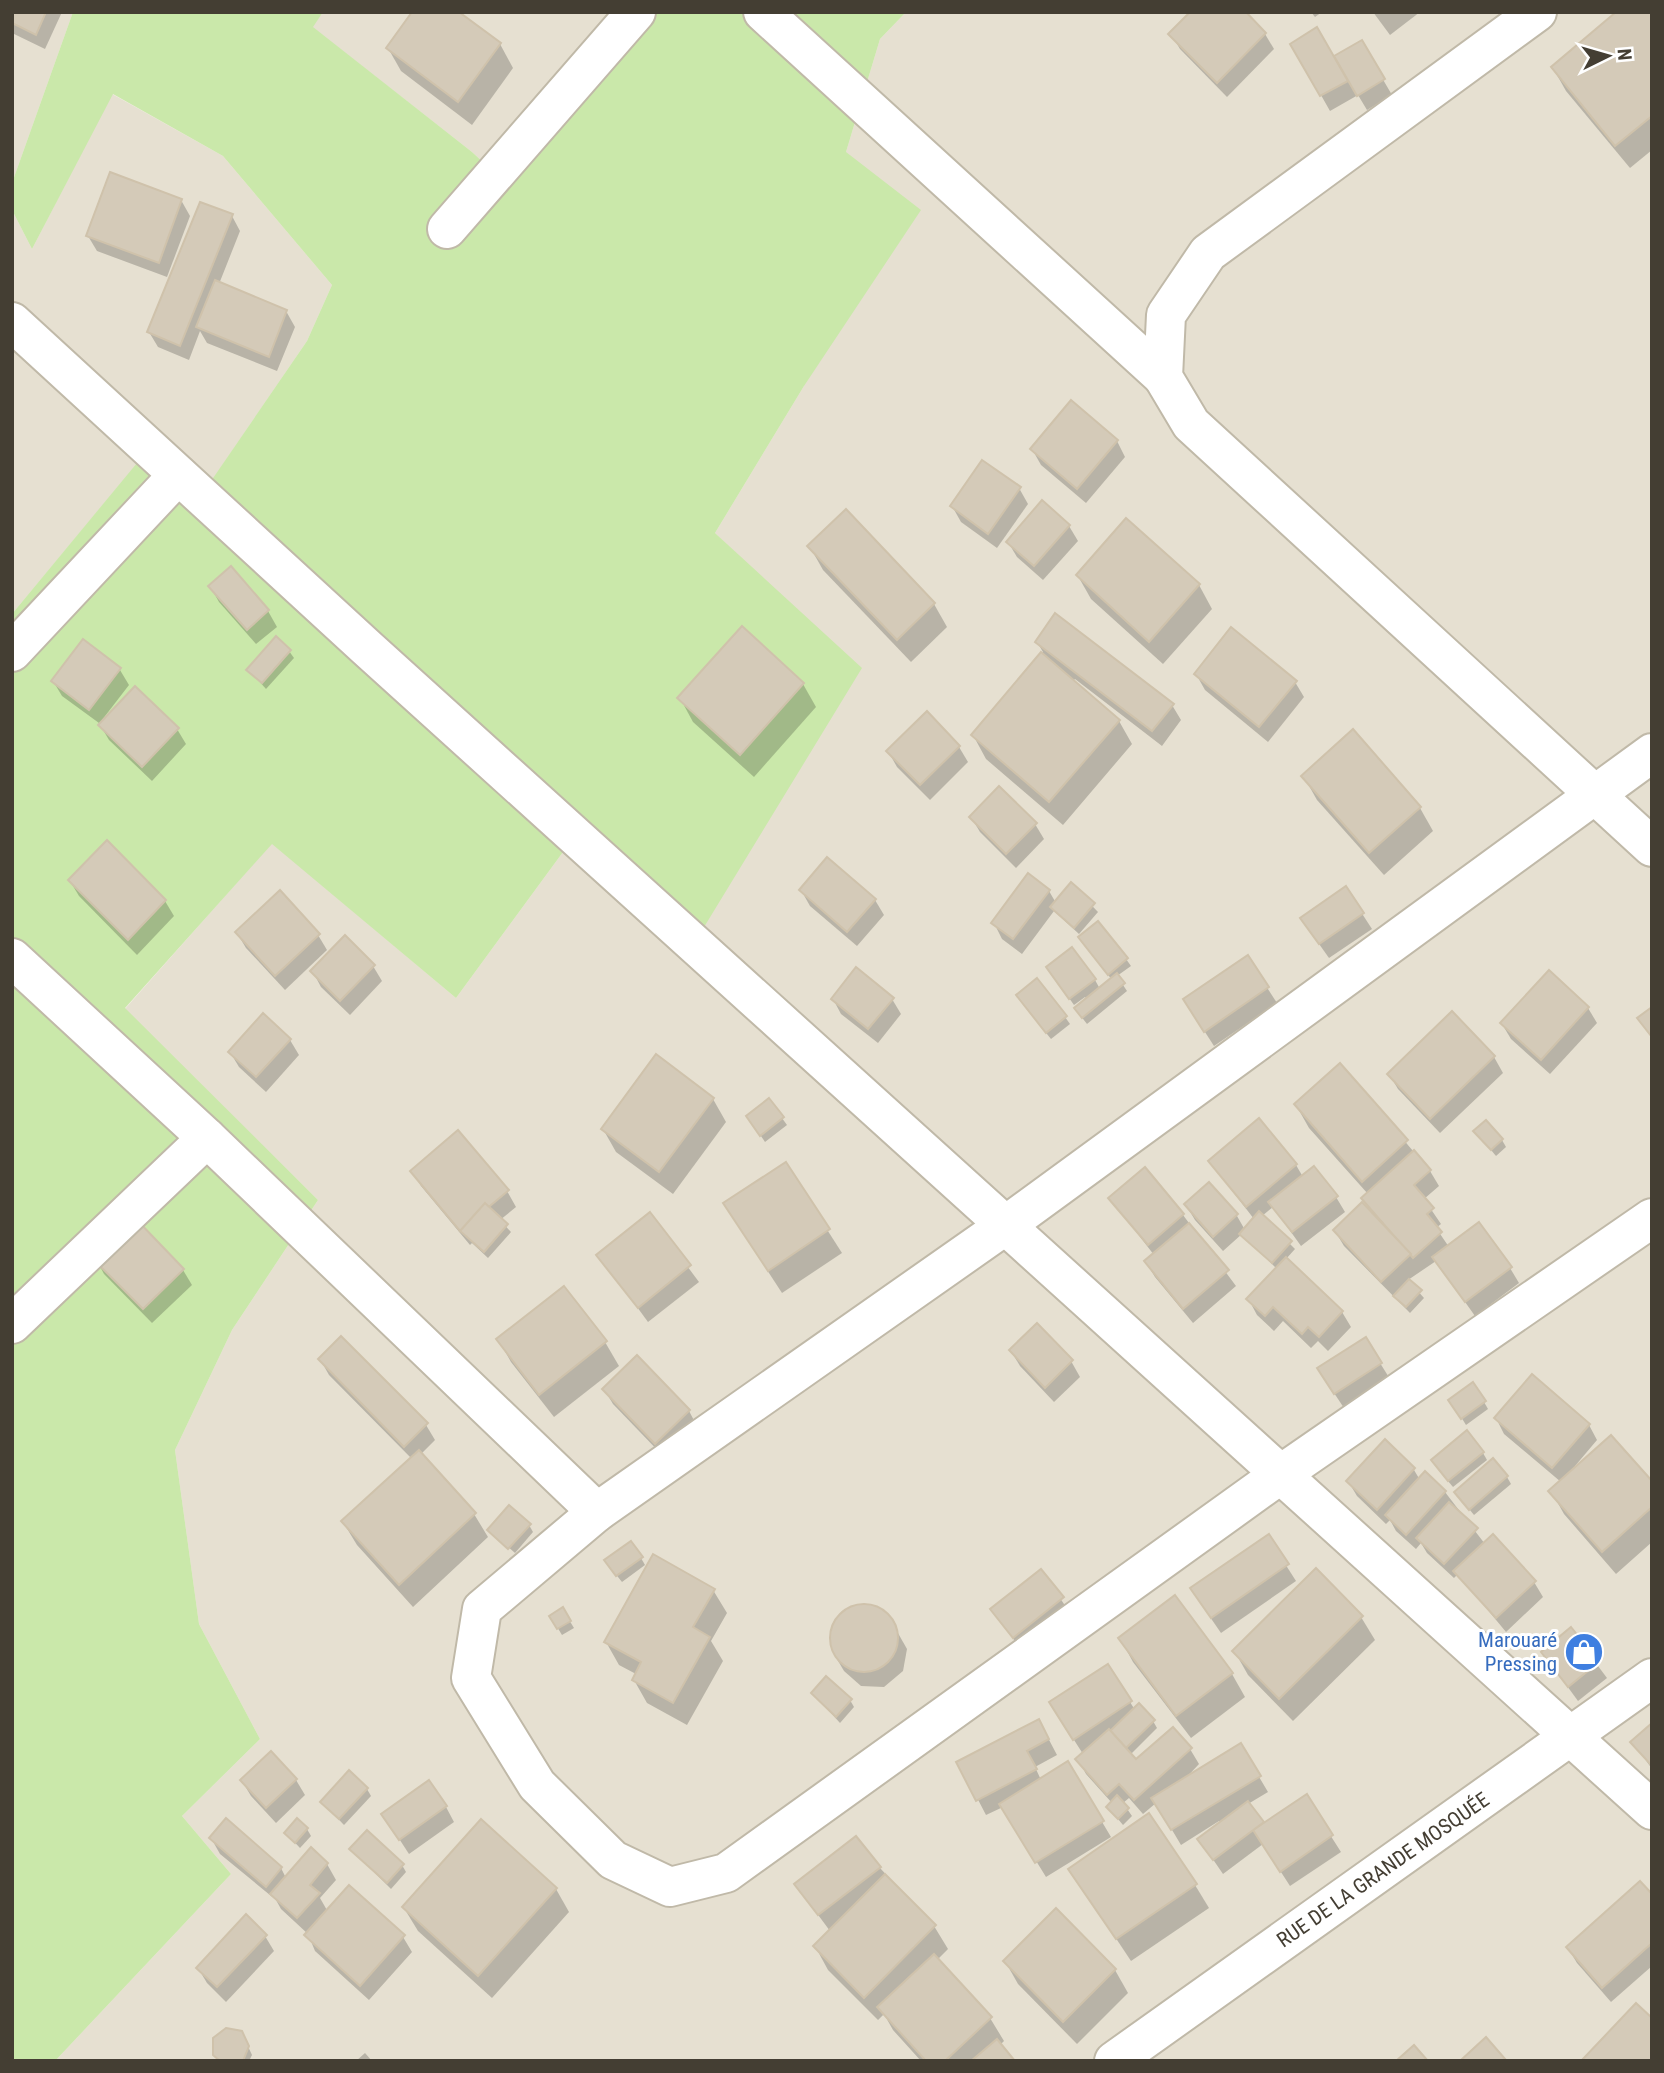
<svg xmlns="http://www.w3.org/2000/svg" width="1664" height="2073" viewBox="0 0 1664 2073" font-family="'Roboto Condensed',sans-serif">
<rect width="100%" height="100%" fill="#f2eee3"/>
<!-- residential -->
<g fill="#e6e0d1">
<polygon points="12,12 73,12 12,183"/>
<polygon points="323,12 621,12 498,176 472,152 312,27"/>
<polygon points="906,12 1652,12 1652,2061 55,2061 231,1874 182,1816 260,1739 199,1624 175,1450 232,1330 318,1200 125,1009 272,843 456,998 563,852 687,954 737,554 715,533 804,386 846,152 880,39"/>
<polygon points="112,94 223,156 332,285 307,341 198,501 142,458 12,614 12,210 32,249"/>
</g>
<!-- grass -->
<polygon fill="#cae8aa" points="73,12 323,12 313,27 472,152 498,176 621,12 906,12 880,39 846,152 921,210 804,386 715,533 862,668 687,955 563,852 456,998 272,844 125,1008 318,1200 232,1330 175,1450 199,1624 260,1739 182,1816 231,1874 55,2061 12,2061 12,614 142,457 198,500 307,341 332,285 223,156 113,94 32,249 12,210 12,183"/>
<!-- shadow -->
<g fill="#0003">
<polygon points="12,12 62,12 45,49 12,33"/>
<polygon points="1311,12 1322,12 1315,17"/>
<polygon points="1373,12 1420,12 1390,35"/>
<polygon points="1652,12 1652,150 1630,168 1566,91 1553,68"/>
<polygon points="1171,34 1265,34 1274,49 1227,97 1180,49"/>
<polygon points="1361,42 1392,95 1367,110 1358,95 1330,111 1292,44 1333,58"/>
<polygon points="500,44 513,68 472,125 401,71 388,48"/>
<polygon points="181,200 190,216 167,277 97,251 88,236"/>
<polygon points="232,216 240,231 219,284 286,311 295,327 277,371 207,343 200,331 189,360 158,347 149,332"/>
<polygon points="1117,441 1125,457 1086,503 1041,465 1032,449"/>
<polygon points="1019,488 1028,504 997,548 961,522 952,506"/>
<polygon points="1127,520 1199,585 1212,609 1163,664 1091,599 1078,576"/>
<polygon points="1069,526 1078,541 1043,580 1017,557 1008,542"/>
<polygon points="810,547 934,604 947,627 911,662 823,570"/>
<polygon points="231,569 268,611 277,627 256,644 219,602 210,586"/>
<polygon points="83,641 120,670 129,685 102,720 177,729 186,744 152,781 109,740 99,723 62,696 53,681"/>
<polygon points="1037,642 1172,705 1181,720 1162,746 1075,679 1073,681 1119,721 1132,744 1063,825 986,759 973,735 1043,652"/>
<polygon points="289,651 294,658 266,689 249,670"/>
<polygon points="1196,674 1295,682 1304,697 1268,742 1205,690"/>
<polygon points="803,684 816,707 754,777 693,722 680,698"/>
<polygon points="959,747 968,762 930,800 897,767 888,751"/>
<polygon points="1304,777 1420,808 1433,831 1384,875 1317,800"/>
<polygon points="971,817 1035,824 1044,839 1016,868 980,832"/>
<polygon points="827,859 875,900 884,915 857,946 810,906 801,890"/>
<polygon points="70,881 165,901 174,916 137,955 79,896"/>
<polygon points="1071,884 1098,912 1079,934 1054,911 1022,954 1002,939 994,923 1049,891 1056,903"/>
<polygon points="1346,889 1372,929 1329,958 1312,934"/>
<polygon points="237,933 318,935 327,950 285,990 246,948"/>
<polygon points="1080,938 1126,959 1131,966 1117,976 1127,991 1087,1024 1080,1015 1087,999 1085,997 1074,1005 1052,974 1095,980 1100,989 1112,980"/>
<polygon points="1247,957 1277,1003 1214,1046 1194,1015"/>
<polygon points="373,966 382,981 350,1015 321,987 313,972"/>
<polygon points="833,999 892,999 901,1014 878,1043 841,1014"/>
<polygon points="1022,1003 1065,1017 1070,1024 1051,1039"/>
<polygon points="1588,1008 1597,1023 1550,1074 1511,1039 1502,1024"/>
<polygon points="1452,1013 1494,1057 1503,1073 1440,1133 1398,1089 1389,1074"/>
<polygon points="290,1040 299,1055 266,1092 239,1067 230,1052"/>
<polygon points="1340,1065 1430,1171 1439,1186 1424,1199 1441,1224 1436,1228 1449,1247 1510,1268 1519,1283 1475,1316 1436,1261 1408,1280 1424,1298 1410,1313 1344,1246 1335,1231 1371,1213 1363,1198 1368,1194 1309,1128 1296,1105"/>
<polygon points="713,1099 726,1122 673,1194 616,1152 603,1129"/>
<polygon points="769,1100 787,1125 765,1142 752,1123"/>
<polygon points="1476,1132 1502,1140 1506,1147 1496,1156"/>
<polygon points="1210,1162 1296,1165 1303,1177 1336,1197 1345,1212 1301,1246 1273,1207 1262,1216 1295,1249 1286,1259 1342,1312 1351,1327 1328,1351 1318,1341 1311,1348 1283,1321 1274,1331 1257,1315 1249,1300 1277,1269 1242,1234 1223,1251 1195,1220 1186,1205 1209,1184 1237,1216 1245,1230 1254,1219"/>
<polygon points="785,1164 842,1253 782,1293 739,1227"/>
<polygon points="412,1171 507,1191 516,1207 500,1220 511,1232 488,1258 472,1243 470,1245 421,1186"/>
<polygon points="1111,1199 1183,1215 1236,1286 1193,1323 1155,1277 1146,1262 1154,1255"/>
<polygon points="649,1215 699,1282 648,1322 599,1255"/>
<polygon points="96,1259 183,1270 192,1285 152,1323 104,1274"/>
<polygon points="563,1288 605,1342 619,1366 554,1417 511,1362 498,1339"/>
<polygon points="1365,1339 1390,1379 1344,1408 1328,1384"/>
<polygon points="1011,1351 1071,1361 1080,1377 1054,1402 1020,1366"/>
<polygon points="320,1359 426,1425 435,1440 420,1455 474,1514 488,1537 413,1607 357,1545 343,1522 412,1459 329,1375"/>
<polygon points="604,1389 689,1411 697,1426 665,1458 613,1404"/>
<polygon points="1484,1402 1488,1409 1466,1425 1455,1407"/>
<polygon points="1496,1418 1589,1425 1597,1440 1575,1466 1652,1484 1652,1542 1616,1574 1564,1514 1551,1491 1561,1482 1504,1434"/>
<polygon points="1385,1442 1414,1470 1420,1480 1425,1474 1445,1492 1485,1544 1534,1582 1543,1597 1506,1632 1458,1574 1454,1578 1427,1553 1421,1543 1416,1549 1396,1531 1390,1520 1386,1524 1357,1496 1348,1481"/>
<polygon points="1483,1453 1487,1460 1453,1487 1437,1468"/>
<polygon points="1507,1477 1511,1484 1474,1515 1461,1499"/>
<polygon points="529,1525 533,1532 515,1553 489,1530"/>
<polygon points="1268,1537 1296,1581 1221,1633 1201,1604"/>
<polygon points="641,1558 645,1565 622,1582 610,1567"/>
<polygon points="1041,1571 1071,1614 1023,1652 992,1610"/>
<polygon points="713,1590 727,1613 711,1641 723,1661 687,1725 647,1703 634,1680 636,1674 619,1665 606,1642"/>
<polygon points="864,1604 886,1612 907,1649 903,1671 884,1687 861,1686 844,1671 834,1654 831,1632 842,1611"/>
<polygon points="563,1610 574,1628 562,1635 551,1617"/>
<polygon points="1361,1617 1375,1640 1293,1721 1248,1675 1235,1652"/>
<polygon points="1571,1630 1607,1678 1578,1701 1543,1653"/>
<polygon points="1120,1638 1232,1674 1245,1697 1191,1738 1133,1662"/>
<polygon points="1108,1667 1135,1710 1153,1721 1157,1728 1130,1755 1136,1762 1190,1749 1199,1764 1185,1779 1240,1745 1268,1792 1248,1804 1264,1825 1306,1797 1341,1852 1290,1886 1263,1844 1223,1874 1199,1839 1221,1824 1219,1821 1181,1845 1156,1803 1143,1814 1129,1798 1123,1803 1132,1816 1123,1825 1108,1807 1112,1803 1086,1774 1078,1759 1083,1754 1060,1718"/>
<polygon points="813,1693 850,1700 854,1707 840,1723"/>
<polygon points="1652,1725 1652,1769 1633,1742"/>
<polygon points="1047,1736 1057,1755 1035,1767 1041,1780 1067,1763 1111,1837 1046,1877 1003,1807 986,1815 959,1763"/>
<polygon points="271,1754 296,1780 305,1795 276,1823 251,1796 242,1781"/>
<polygon points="367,1789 371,1796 344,1825 322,1802"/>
<polygon points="446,1807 454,1822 409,1854 383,1814"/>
<polygon points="307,1829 311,1836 300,1848 286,1833"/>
<polygon points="211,1838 281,1868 286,1878 311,1850 327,1864 336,1880 320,1898 328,1912 403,1937 412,1952 369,2000 315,1951 308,1934 281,1909 276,1900 220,1854"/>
<polygon points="351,1849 402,1865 406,1872 391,1889"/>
<polygon points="880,1868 934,1926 948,1949 937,1960 990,2018 1004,2041 1000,2045 1013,2061 921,2061 893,2030 884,2014 878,2020 828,1970 815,1946 830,1931 796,1885"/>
<polygon points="1070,1869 1195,1885 1209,1908 1131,1961"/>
<polygon points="556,1889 569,1912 492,1998 418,1931 404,1908"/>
<polygon points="1652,1897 1652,1966 1611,2002 1577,1963 1568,1948"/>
<polygon points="265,1936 274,1951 226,2002 207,1983 198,1968"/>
<polygon points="1005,1961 1115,1970 1128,1993 1077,2044 1018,1984"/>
<polygon points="245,2040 252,2055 249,2061 218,2061 215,2055"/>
<polygon points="365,2053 372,2061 356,2061"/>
</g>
<!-- building -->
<g fill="#d4cab8" stroke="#cfc2ab" stroke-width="2">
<polygon points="12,12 46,12 36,35 12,23"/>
<polygon points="412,12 459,12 501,43 458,102 386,48"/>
<polygon points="1190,12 1246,12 1266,33 1217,83 1168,34"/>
<polygon points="1616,12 1652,12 1652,116 1615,146 1551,67"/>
<polygon points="1317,27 1348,81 1320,96 1290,44"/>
<polygon points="1362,40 1385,79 1357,96 1334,56"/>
<polygon points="110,172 182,199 159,263 86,236"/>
<polygon points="200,202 233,214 180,346 147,332"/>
<polygon points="215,280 287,310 269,357 196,327"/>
<polygon points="1071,400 1118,440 1077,489 1030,449"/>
<polygon points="982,460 1021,487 988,534 950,506"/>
<polygon points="1042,500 1070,525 1034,566 1006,542"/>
<polygon points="846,509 935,603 897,640 807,546"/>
<polygon points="1126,518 1200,584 1149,642 1076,575"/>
<polygon points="231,566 269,610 247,630 208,586"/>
<polygon points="1055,613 1174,704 1152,731 1035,642"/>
<polygon points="742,626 804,683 740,755 677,698"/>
<polygon points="1231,627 1297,681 1259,727 1194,674"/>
<polygon points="276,636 291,650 262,683 246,670"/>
<polygon points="83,639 121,668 89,710 51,681"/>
<polygon points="1041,652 1120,720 1049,802 971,735"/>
<polygon points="135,686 179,728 142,767 98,725"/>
<polygon points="927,711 960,746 920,785 886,751"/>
<polygon points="1353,729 1421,807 1369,853 1301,776"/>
<polygon points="999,786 1037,823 1006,854 969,817"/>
<polygon points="107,840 166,900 128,940 68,880"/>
<polygon points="827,857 876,899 847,932 799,890"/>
<polygon points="1028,873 1050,890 1013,939 991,923"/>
<polygon points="1071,882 1095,903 1074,928 1050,907"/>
<polygon points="1346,886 1364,913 1319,944 1300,918"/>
<polygon points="280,890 320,934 275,976 235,932"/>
<polygon points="1098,921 1128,958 1108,975 1078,937"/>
<polygon points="345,935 375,965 340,1001 310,971"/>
<polygon points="1072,947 1096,979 1069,999 1046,967"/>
<polygon points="1248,955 1269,987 1204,1032 1183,999"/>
<polygon points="856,967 894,998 868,1029 831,999"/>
<polygon points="1549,970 1589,1007 1541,1060 1500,1023"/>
<polygon points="1117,973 1125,983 1082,1018 1074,1008"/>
<polygon points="1037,978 1067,1016 1046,1033 1016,995"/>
<polygon points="1652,1007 1652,1037 1637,1018"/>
<polygon points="1452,1011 1495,1056 1430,1119 1387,1074"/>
<polygon points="263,1013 291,1039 256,1077 228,1052"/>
<polygon points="656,1054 714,1098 659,1172 601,1129"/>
<polygon points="1340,1063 1408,1140 1362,1182 1294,1104"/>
<polygon points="769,1098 784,1117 760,1136 746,1116"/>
<polygon points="1259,1118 1297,1164 1246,1207 1208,1161"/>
<polygon points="1486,1120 1503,1139 1491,1150 1473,1131"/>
<polygon points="458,1130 509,1190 460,1231 410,1171"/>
<polygon points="1414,1150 1431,1170 1414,1185 1434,1208 1427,1214 1442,1232 1413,1258 1361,1198"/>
<polygon points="786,1162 830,1229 768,1271 723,1203"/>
<polygon points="1314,1166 1338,1196 1292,1232 1268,1202"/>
<polygon points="1145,1167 1184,1214 1148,1245 1108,1198"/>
<polygon points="1209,1182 1238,1214 1213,1237 1184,1204"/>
<polygon points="1362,1202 1411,1254 1381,1282 1333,1230"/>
<polygon points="485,1203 508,1224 484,1252 460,1231"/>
<polygon points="1259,1211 1292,1241 1272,1263 1239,1234"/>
<polygon points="650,1212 691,1265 638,1308 596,1255"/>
<polygon points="135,1218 184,1269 143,1309 93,1259"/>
<polygon points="1479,1222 1512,1267 1465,1302 1432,1257"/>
<polygon points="1189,1223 1229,1270 1183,1309 1144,1261"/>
<polygon points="1286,1257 1343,1311 1319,1337 1308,1327 1302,1334 1273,1307 1265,1316 1246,1299"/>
<polygon points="1409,1279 1422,1290 1406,1307 1393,1296"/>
<polygon points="564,1286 607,1341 539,1395 496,1339"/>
<polygon points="1037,1323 1073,1360 1045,1388 1009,1350"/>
<polygon points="341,1336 428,1423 404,1447 318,1359"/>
<polygon points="1366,1337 1382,1363 1334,1394 1317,1368"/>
<polygon points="637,1355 690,1410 655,1444 602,1389"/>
<polygon points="1532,1374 1590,1424 1552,1468 1494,1418"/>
<polygon points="1473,1382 1486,1401 1461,1419 1448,1400"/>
<polygon points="1467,1430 1484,1452 1448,1481 1431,1460"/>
<polygon points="1611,1435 1652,1481 1652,1507 1602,1552 1548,1491"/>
<polygon points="1385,1439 1415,1468 1377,1510 1346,1481"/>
<polygon points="419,1450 476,1513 399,1585 341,1521"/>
<polygon points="1493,1458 1508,1476 1469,1510 1454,1492"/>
<polygon points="1425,1471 1446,1491 1406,1535 1385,1515"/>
<polygon points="1449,1502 1478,1528 1444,1564 1416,1538"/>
<polygon points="509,1505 531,1524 508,1549 487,1530"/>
<polygon points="1269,1534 1289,1564 1211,1618 1190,1588"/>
<polygon points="1493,1534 1536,1581 1496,1618 1453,1571"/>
<polygon points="631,1541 643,1557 616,1576 604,1560"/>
<polygon points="653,1554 715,1589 693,1627 710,1637 673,1703 632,1680 641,1662 604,1642"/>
<polygon points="1316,1568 1363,1616 1279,1699 1232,1651"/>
<polygon points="1041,1569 1064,1597 1013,1638 990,1609"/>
<polygon points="1175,1595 1233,1673 1176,1716 1118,1638"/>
<circle cx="864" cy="1638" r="34"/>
<polygon points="563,1607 571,1621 557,1629 549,1616"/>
<polygon points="1571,1627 1599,1662 1568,1687 1541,1652"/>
<polygon points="1108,1664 1132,1701 1073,1740 1049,1702"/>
<polygon points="826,1676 852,1699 836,1717 811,1693"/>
<polygon points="1139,1703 1155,1720 1126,1748 1110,1731"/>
<polygon points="1039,1719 1049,1739 1027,1751 1037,1769 976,1801 956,1762"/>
<polygon points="1652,1723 1652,1766 1630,1742"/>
<polygon points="1173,1727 1192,1748 1134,1800 1119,1784 1107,1795 1075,1759 1109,1729 1136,1759"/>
<polygon points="1241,1743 1261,1776 1171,1830 1151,1798"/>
<polygon points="271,1751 297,1779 266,1808 240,1780"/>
<polygon points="1068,1761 1104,1821 1035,1863 999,1804"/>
<polygon points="349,1770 368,1788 339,1819 320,1802"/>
<polygon points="429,1780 447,1806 399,1840 381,1814"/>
<polygon points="1307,1794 1333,1835 1280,1872 1253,1830"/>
<polygon points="1117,1795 1129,1808 1118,1819 1106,1807"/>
<polygon points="1248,1801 1264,1822 1213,1860 1197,1839"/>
<polygon points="1149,1813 1197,1884 1116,1939 1068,1869"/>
<polygon points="226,1818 282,1867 266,1887 209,1838"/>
<polygon points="297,1818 308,1828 295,1843 284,1833"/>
<polygon points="481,1819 557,1888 478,1976 402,1907"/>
<polygon points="367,1830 404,1864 387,1883 349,1849"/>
<polygon points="856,1836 881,1867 818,1915 794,1884"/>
<polygon points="311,1847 328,1863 310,1885 320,1893 297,1918 270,1894"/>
<polygon points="885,1874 936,1925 864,1998 813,1946"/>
<polygon points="1640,1881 1652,1894 1652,1943 1602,1988 1566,1947"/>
<polygon points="349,1885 405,1935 360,1986 304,1935"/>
<polygon points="1056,1908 1116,1969 1063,2022 1003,1961"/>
<polygon points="246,1914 267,1935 217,1987 196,1968"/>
<polygon points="934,1954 992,2017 945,2061 926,2061 877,2007"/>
<polygon points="1636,2003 1652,2018 1652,2061 1581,2061"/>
<polygon points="226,2028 242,2031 249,2046 243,2061 220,2061 213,2055 213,2038"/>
<polygon points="1486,2037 1506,2060 1460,2061"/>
<polygon points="997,2039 1015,2061 971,2061"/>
<polygon points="1414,2045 1428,2061 1396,2061"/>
</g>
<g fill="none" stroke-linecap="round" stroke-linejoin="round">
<!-- minor casing -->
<g stroke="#c0b9a8" stroke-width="42">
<g id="minor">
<polyline points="763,12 1163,377"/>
<polyline points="1537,12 1208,253 1166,315 1163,377 1191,424 1652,847"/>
<polyline points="447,229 636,12"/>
<polyline points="12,322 367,648 1652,1810"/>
<polyline points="12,652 178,475"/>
<polyline points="1652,753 1006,1225 597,1512 482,1609 471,1678 537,1785 613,1860 670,1887 726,1873 1281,1474 1652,1218"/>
<polyline points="12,958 207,1138 597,1512"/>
<polyline points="12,1324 207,1138"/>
</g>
</g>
<!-- tertiary casing -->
<g stroke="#c0b9a8" stroke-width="42">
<polyline id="tertiary" points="1114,2061 1652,1678"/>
</g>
<!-- minor -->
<use href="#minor" stroke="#fff" stroke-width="38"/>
<!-- tertiary -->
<use href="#tertiary" stroke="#fff" stroke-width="38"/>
</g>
<!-- icons -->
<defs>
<g id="shop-disc" transform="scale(2.0125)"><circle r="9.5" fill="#3f7fe0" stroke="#fff"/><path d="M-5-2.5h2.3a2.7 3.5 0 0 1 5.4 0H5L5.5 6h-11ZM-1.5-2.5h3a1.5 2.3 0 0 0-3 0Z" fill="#fff"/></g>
</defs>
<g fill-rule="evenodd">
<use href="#shop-disc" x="1584" y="1652"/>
</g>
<g text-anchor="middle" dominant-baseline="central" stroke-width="6" stroke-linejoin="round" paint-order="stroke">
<!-- shop labels -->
<g font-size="21" fill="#366cbe" stroke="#fff" text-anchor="end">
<text x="1557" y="1640">Marouaré<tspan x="1557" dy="24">Pressing</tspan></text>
</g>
<!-- street labels -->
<g font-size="21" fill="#443e33" stroke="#fff">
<text transform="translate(1383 1870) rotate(-35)">RUE DE LA GRANDE MOSQUÉE</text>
</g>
</g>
<!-- border -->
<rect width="1664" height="2073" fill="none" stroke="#443e33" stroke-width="28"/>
<!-- north arrow -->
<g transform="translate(1608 56) rotate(85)" stroke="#ffffff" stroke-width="5" paint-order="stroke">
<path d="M0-5L12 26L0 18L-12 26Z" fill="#443e33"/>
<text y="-10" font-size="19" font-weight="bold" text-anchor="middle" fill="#443e33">N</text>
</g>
</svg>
